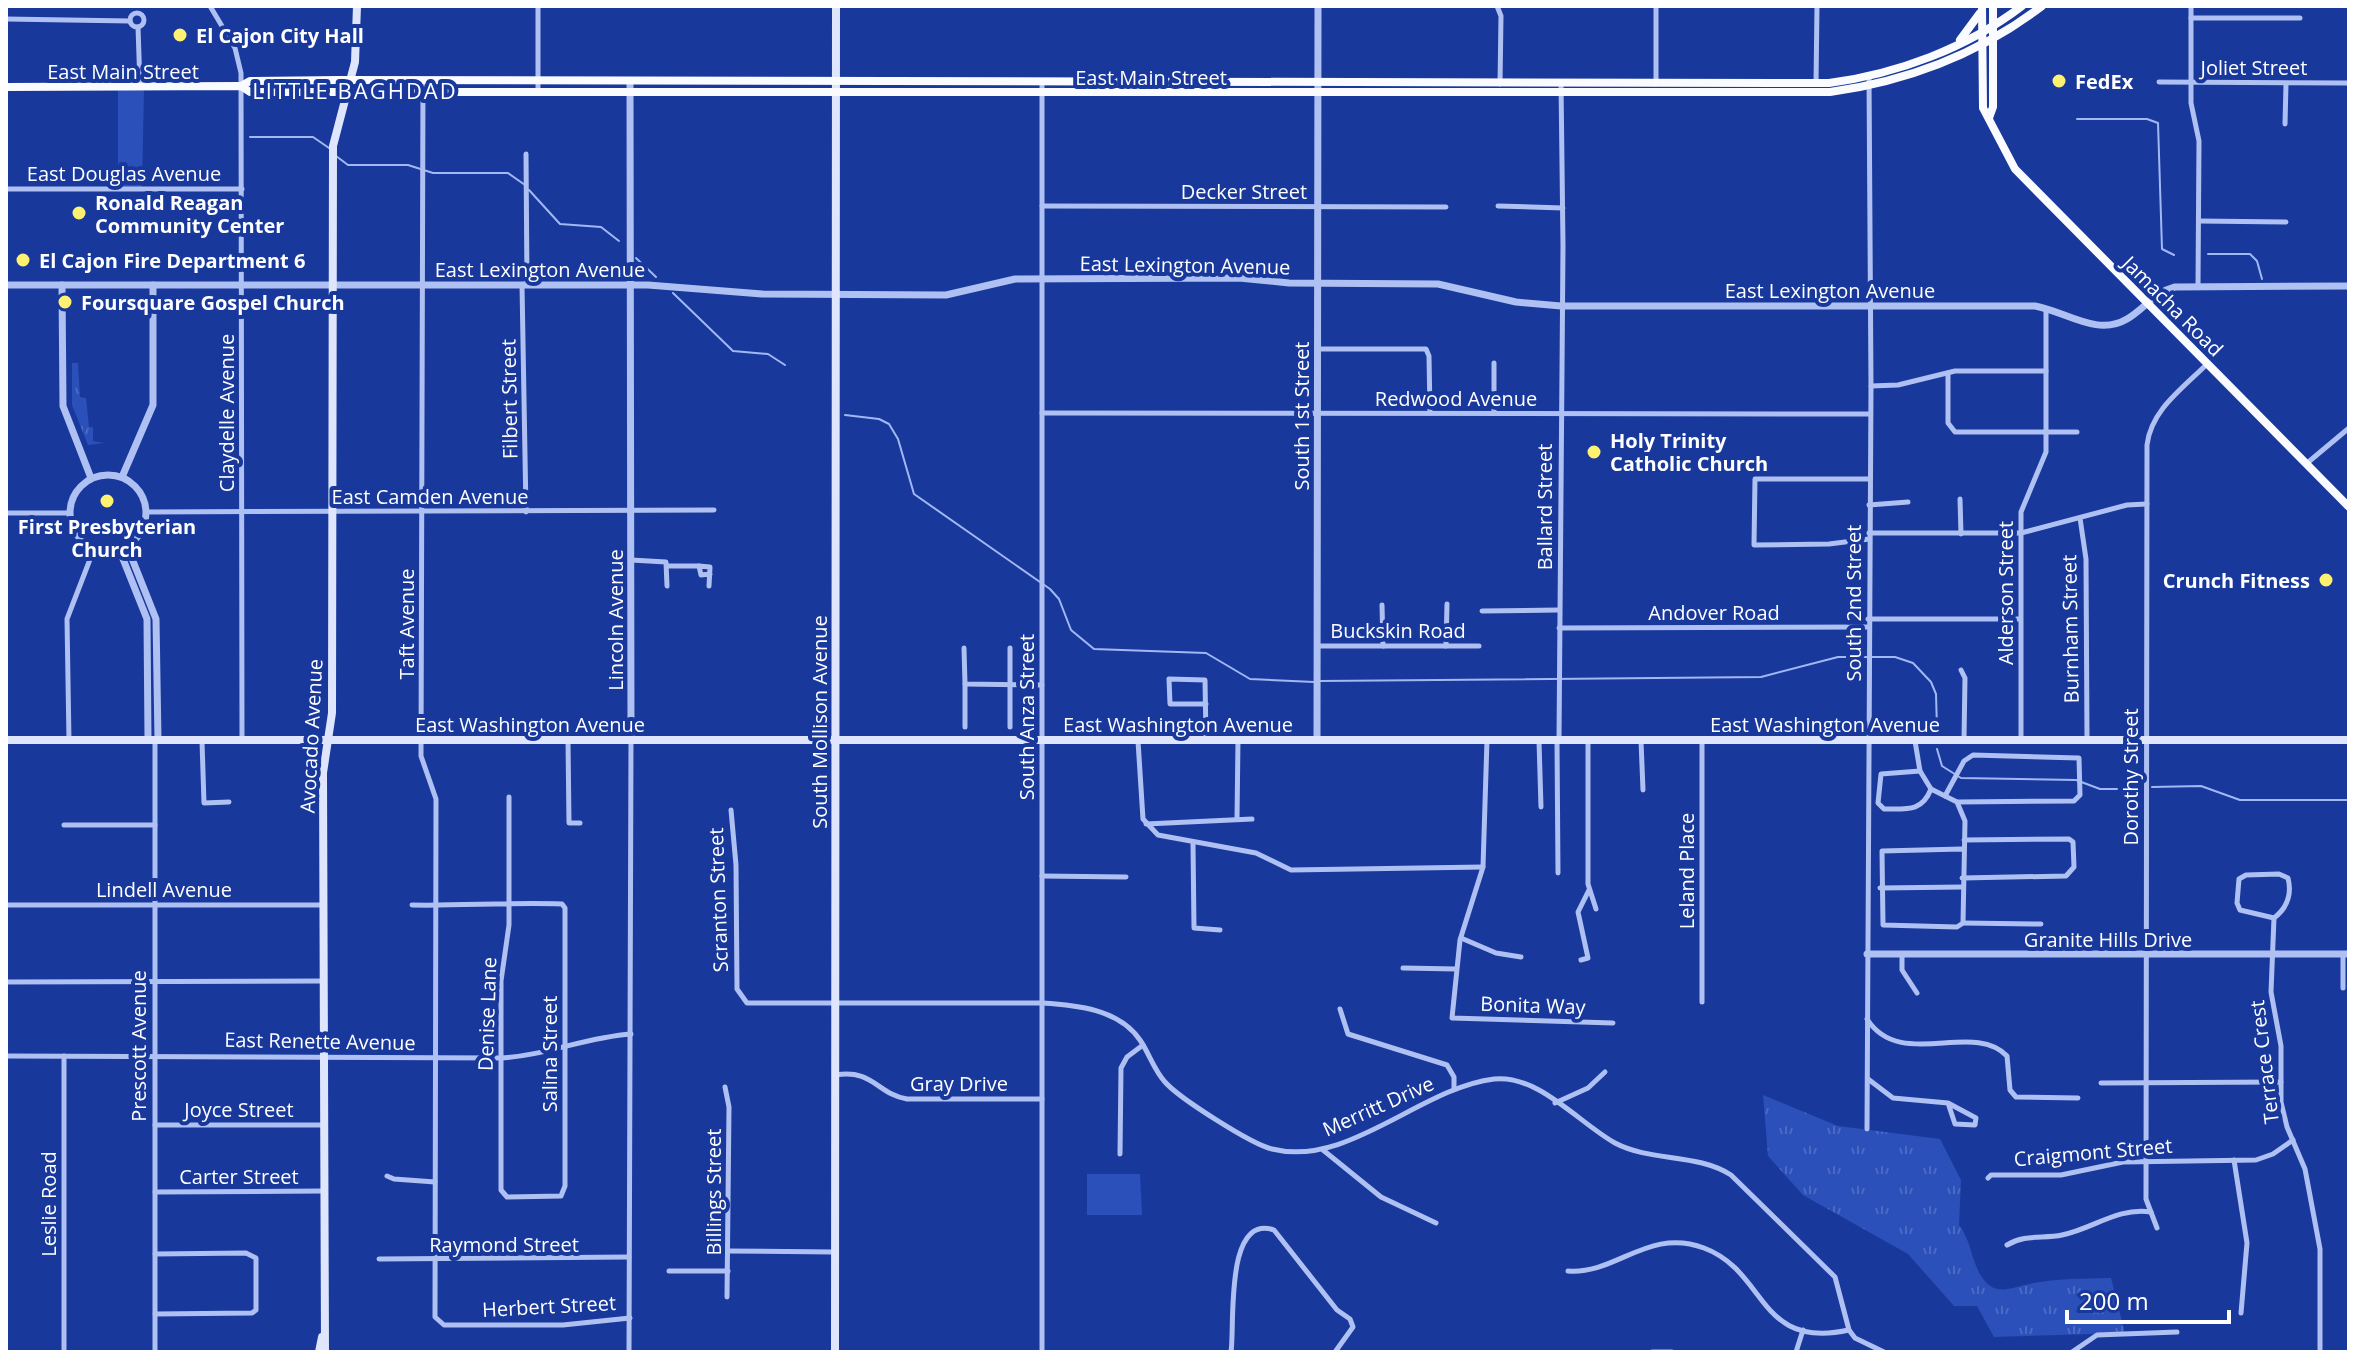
<svg xmlns="http://www.w3.org/2000/svg" width="2355" height="1358" viewBox="0 0 2355 1358" font-family="'Open Sans',sans-serif">
<defs>
<pattern id="grass-tufts" width="24" height="20" patternUnits="userSpaceOnUse" patternTransform="scale(2)"><rect width="24" height="20" fill="#2b50ba"/><path d="M3 7l-1-3M5 7V3M7 7l1-3M15 17l-1-3M17 17v-4M19 17l1-3" fill="none" stroke="#4b6ac4"/></pattern>
</defs>
<rect width="100%" height="100%" fill="#18389c"/>
<!-- grass -->
<g fill="url(#grass-tufts)">
<polygon points="72,363 78,363 80,397 86,398 89,427 93,427 93,441 104,443 88,445 72,405"/>
<path d="M 1763,1095 L 1838,1126 L 1940,1139 L 1961,1180 L 1959,1225 C 1973,1242 1971,1270 1989,1285 C 1996,1291 2005,1290 2013,1288 C 2046,1278 2077,1279 2111,1278 L 2125,1333 L 1994,1337 L 1977,1306 L 1954,1306 L 1908,1254 L 1803,1195 L 1768,1156 Z"/>
</g>
<!-- green -->
<g fill="#2b50ba">
<polygon points="118,89 144,89 142,189 118,189"/>
<polygon points="1087,1174 1140,1174 1142,1215 1087,1215"/>
</g>
<g fill="none" stroke-linecap="round" stroke-linejoin="round">
<!-- stream -->
<g stroke="#a1b8f4" stroke-width="2">
<polyline points="2077,119 2147,119 2158,123 2162,249 2174,255"/>
<polyline points="250,137 313,137 329,148"/>
<polyline points="336,156 348,165 408,165 433,173 508,173 525,185"/>
<polyline points="529,190 560,224 601,227 619,241"/>
<polyline points="2208,254 2250,254 2257,261 2262,279"/>
<polyline points="636,258 656,277"/>
<polyline points="673,293 733,351 768,354 785,365"/>
<polyline points="845,415 879,419 889,424 898,439 914,494 1050,589 1059,599 1071,630 1094,649 1206,653 1250,679 1314,682"/>
<polyline points="1320,681 1761,677 1838,657 1895,657 1913,663 1931,682 1936,694 1937,729"/>
<polyline points="1937,749 1942,766 1961,778 2076,780 2100,789 2117,789"/>
<polyline points="2152,787 2201,786 2240,800 2349,800"/>
</g>
<!-- minor -->
<g stroke="#afc0f2" stroke-width="5">
<polyline points="210,6 235,48 241,73 242,740"/>
<polyline points="538,6 538,92"/>
<polyline points="1497,6 1501,16 1500,84"/>
<polyline points="2191,6 2191,103 2199,141 2198,286"/>
<circle cx="137" cy="20" r="7"/>
<polyline points="2191,18 2300,18"/>
<polyline points="6,19 130,21"/>
<polyline points="138,27 140,86"/>
<polyline points="423,81 421,756 436,799 435,1317 444,1325 563,1325 630,1318"/>
<polyline points="1042,82 1042,1352"/>
<polyline points="2159,82 2349,83"/>
<polyline points="1656,84 1656,6"/>
<polyline points="1816,84 1817,6"/>
<polyline points="2285,124 2286,84"/>
<polyline points="526,154 527,285"/>
<polyline points="6,189 242,189"/>
<polyline points="1042,206 1446,207"/>
<polyline points="1498,206 1563,208"/>
<polyline points="2199,221 2286,222"/>
<polyline points="522,285 526,512"/>
<polyline points="1317,349 1426,349 1429,356 1430,413"/>
<polyline points="1948,373 1948,423 1955,432 2077,432"/>
<polyline points="1871,386 1898,385 1955,371 2046,371"/>
<polyline points="1042,413 1869,414"/>
<polyline points="1494,413 1494,363"/>
<polyline points="2306,464 2349,428"/>
<polyline points="1960,499 1961,534"/>
<polyline points="1869,505 1908,502"/>
<polyline points="146,512 714,510"/>
<polyline points="6,513 69,513"/>
<polyline points="2080,518 2086,559 2087,740"/>
<polyline points="1869,533 2021,533 2127,505 2147,504"/>
<polyline points="1869,539 1829,544 1754,545 1755,479 1870,479"/>
<polyline points="631,560 666,562 667,586"/>
<polyline points="668,566 699,566"/>
<polyline points="709,586 710,567 699,566 701,575 710,574"/>
<polyline points="1382,605 1383,646"/>
<polyline points="1482,611 1559,610"/>
<polyline points="1868,619 2020,619"/>
<polyline points="1559,628 1869,627"/>
<polyline points="1317,646 1479,646"/>
<polyline points="1446,646 1447,604"/>
<polyline points="964,648 965,684 1042,685"/>
<polyline points="1961,670 1965,678 1964,739"/>
<polyline points="965,684 965,727"/>
<polyline points="1206,704 1170,704 1169,679 1205,680 1206,739"/>
<polyline points="1010,727 1010,648"/>
<polyline points="1559,739 1563,246 1561,83"/>
<polyline points="155,740 155,1352"/>
<polyline points="568,740 569,823 580,823"/>
<polyline points="1487,740 1483,867 1460,940 1452,1018 1613,1023"/>
<polyline points="2021,740 2021,512 2046,452 2046,309"/>
<polyline points="69,741 67,619 94,549"/>
<polyline points="202,741 204,803 229,802"/>
<polyline points="1138,741 1143,819 1158,835 1256,853 1291,870 1483,867"/>
<polyline points="1539,741 1541,807"/>
<polyline points="1557,741 1558,873"/>
<polyline points="1588,741 1588,884 1596,909"/>
<polyline points="1641,741 1643,790"/>
<polyline points="1702,741 1702,1002"/>
<polyline points="1915,741 1920,771 1931,789 1957,802 1965,821 1963,923 1957,927 1883,925 1882,851 1962,849"/>
<path d="M 1920,771 L 1881,774 L 1878,803 L 1884,809 C 1907,809 1922,812 1931,789"/>
<polyline points="1945,796 1964,761 1973,755 2079,758 2080,795 2074,801 1958,802"/>
<path d="M 731,810 L 736,865 L 737,989 L 747,1003 L 1042,1003 C 1076,1005 1119,1009 1140,1040 C 1149,1053 1154,1070 1165,1082 C 1179,1098 1251,1144 1272,1149 C 1348,1168 1420,1088 1494,1079 C 1538,1074 1579,1123 1615,1143 C 1651,1162 1697,1153 1731,1175 L 1835,1277 L 1849,1330 L 1855,1338 L 1884,1352"/>
<polyline points="1237,819 1238,740"/>
<polyline points="1146,824 1252,819"/>
<polyline points="64,825 155,825"/>
<polyline points="1193,844 1194,928 1220,930"/>
<path d="M 2279,874 L 2288,878 C 2292,894 2287,908 2274,918 L 2240,910 L 2237,903 L 2239,879 L 2246,875 Z"/>
<polyline points="1042,876 1126,877"/>
<polyline points="1962,878 2066,876 2074,867 2073,842 2069,839 1964,840"/>
<polyline points="1880,888 1962,887"/>
<polyline points="6,905 322,905"/>
<path d="M 412,905 C 462,906 512,902 562,904 L 565,908 L 565,1186 L 561,1196 L 507,1197 L 501,1190 L 501,981 L 509,925 L 509,797"/>
<polyline points="2274,918 2271,992 2281,1046 2281,1102 2287,1127 2305,1169 2320,1249 2320,1352"/>
<polyline points="1963,923 2041,924"/>
<polyline points="1461,938 1496,953 1521,957"/>
<polyline points="2343,954 2343,988"/>
<polyline points="1902,955 1902,970 1917,993"/>
<polyline points="1581,960 1588,958 1578,912 1589,890"/>
<polyline points="1403,968 1456,969"/>
<polyline points="6,982 322,981"/>
<polyline points="1340,1009 1348,1034 1447,1065 1454,1077 1454,1089"/>
<path d="M 1867,1019 C 1900,1071 1973,1020 2007,1056 L 2010,1090 L 2016,1097 L 2078,1098"/>
<path d="M 6,1056 L 500,1058 C 545,1056 586,1037 631,1034"/>
<polyline points="64,1056 64,1352"/>
<path d="M 836,1075 C 873,1069 877,1094 907,1099 L 1042,1099"/>
<polyline points="1868,1079 1893,1098 1948,1103 1955,1124 1975,1125 1976,1118 1948,1103"/>
<polyline points="2101,1083 2281,1082"/>
<polyline points="725,1087 729,1107 727,1297"/>
<polyline points="1555,1103 1588,1088 1605,1072"/>
<polyline points="155,1125 323,1125"/>
<polyline points="1867,1129 1871,386 1869,76"/>
<polyline points="1323,1150 1381,1197 1436,1223"/>
<polyline points="1120,1154 1121,1068 1127,1057 1143,1045"/>
<polyline points="2234,1160 2247,1243 2241,1313"/>
<polyline points="387,1176 394,1179 435,1182"/>
<polyline points="1988,1178 1991,1175 2061,1175 2123,1162 2256,1160 2273,1154 2293,1140"/>
<polyline points="155,1192 323,1191"/>
<path d="M 2157,1228 L 2146,1199 L 2147,445 C 2151,410 2183,388 2207,364"/>
<path d="M 2007,1245 C 2025,1234 2043,1239 2062,1235 C 2093,1229 2117,1207 2151,1212"/>
<polyline points="729,1251 834,1252"/>
<polyline points="379,1259 629,1257"/>
<polyline points="669,1271 728,1271"/>
<path d="M 1568,1271 C 1616,1275 1648,1227 1704,1248 C 1768,1272 1757,1350 1849,1330"/>
<polyline points="155,1314 252,1313 256,1310 256,1258 246,1253 155,1254"/>
<polyline points="629,1352 631,740"/>
<path d="M 1231,1352 C 1235,1327 1224,1213 1274,1230 L 1337,1310 L 1350,1319 L 1353,1327 L 1335,1352"/>
<polyline points="1652,1352 1672,1352"/>
<polyline points="1796,1352 1803,1330"/>
<polyline points="2072,1352 2097,1335 2177,1332"/>
</g>
<!-- tertiary -->
<g stroke="#afc0f2" stroke-width="7">
<polyline points="630,81 631,740"/>
<path d="M 6,285 L 648,285 L 762,294 L 946,295 L 1015,279 L 1239,278 L 1289,283 L 1438,284 L 1516,302 L 1561,306 L 2035,306 C 2065,311 2097,337 2127,319 C 2144,309 2155,292 2175,287 L 2349,286"/>
<polyline points="62,285 63,406 91,478"/>
<circle cx="108" cy="513" r="38"/>
<polyline points="122,477 153,405 153,285"/>
<polyline points="127,546 156,619 158,740"/>
<polyline points="119,549 147,619 148,740"/>
<polyline points="1317,740 1318,6"/>
<polyline points="1867,954 2349,954"/>
</g>
<!-- secondary -->
<g stroke="#dee5fc" stroke-width="8">
<polyline points="6,740 2349,740"/>
<polyline points="319,1352 322,1337"/>
<polyline points="325,1352 323,773 332,713 333,146 355,62 357,6"/>
<polyline points="835,1352 836,6"/>
</g>
<!-- primary -->
<g stroke="#fafbff" stroke-width="8">
<polyline points="1982,6 1983,108 2015,169 2349,507"/>
<polyline points="1960,40 1980,13"/>
<path d="M 241,86 L 250,81 L 339,80 L 1829,83 C 1897,74 1967,48 2022,6"/>
<path d="M 6,87 L 241,86 L 250,92 L 1830,92 C 1909,81 1979,54 2042,6"/>
<polyline points="1989,118 1993,107 1993,6"/>
</g>
</g>
<!-- markers -->
<g fill="#fff170" stroke="#18389c" stroke-width="3">
<circle cx="180" cy="35" r="8"/>
<circle cx="2059" cy="81" r="8"/>
<circle cx="79" cy="213" r="8"/>
<circle cx="23" cy="260" r="8"/>
<circle cx="65" cy="302" r="8"/>
<circle cx="1594" cy="452" r="8"/>
<circle cx="107" cy="501" r="8"/>
<circle cx="2326" cy="580" r="8"/>
</g>
<g text-anchor="middle" dominant-baseline="central" stroke-width="8" stroke-linejoin="round" paint-order="stroke">
<!-- poi labels -->
<g font-size="20" font-weight="bold" fill="#fff" stroke="#18389c" text-anchor="start">
<text x="196" y="35">El Cajon City Hall</text>
<text x="2075" y="81">FedEx</text>
<text x="95" y="202">Ronald Reagan<tspan x="95" dy="23">Community Center</tspan></text>
<text x="39" y="260">El Cajon Fire Department 6</text>
<text x="81" y="302">Foursquare Gospel Church</text>
<text x="1610" y="440">Holy Trinity<tspan x="1610" dy="23">Catholic Church</tspan></text>
<text x="107" y="526" text-anchor="middle">First Presbyterian<tspan x="107" dy="23">Church</tspan></text>
<text x="2310" y="580" text-anchor="end">Crunch Fitness</text>
</g>
<!-- street labels -->
<g font-size="20" fill="#fff" stroke="#18389c">
<text x="2254" y="67">Joliet Street</text>
<text x="123" y="71">East Main Street</text>
<text x="1151" y="77">East Main Street</text>
<text x="124" y="173">East Douglas Avenue</text>
<text x="1244" y="191">Decker Street</text>
<text transform="translate(1185 265) rotate(1)">East Lexington Avenue</text>
<text x="540" y="269">East Lexington Avenue</text>
<text x="1830" y="290">East Lexington Avenue</text>
<text transform="translate(2173 306) rotate(45)">Jamacha Road</text>
<text x="1456" y="398">Redwood Avenue</text>
<text transform="translate(509 399) rotate(-91)">Filbert Street</text>
<text transform="translate(226 413) rotate(-90)">Claydelle Avenue</text>
<text transform="translate(1301 416) rotate(-90)">South 1st Street</text>
<text x="430" y="496">East Camden Avenue</text>
<text transform="translate(1544 507) rotate(-90)">Ballard Street</text>
<text transform="translate(2005 593) rotate(-90)">Alderson Street</text>
<text transform="translate(1853 603) rotate(-90)">South 2nd Street</text>
<text x="1714" y="612">Andover Road</text>
<text transform="translate(615 620) rotate(-90)">Lincoln Avenue</text>
<text transform="translate(406 624) rotate(-90)">Taft Avenue</text>
<text transform="translate(2070 629) rotate(-91)">Burnham Street</text>
<text x="1398" y="630">Buckskin Road</text>
<text transform="translate(1026 717) rotate(-90)">South Anza Street</text>
<text transform="translate(819 722) rotate(-90)">South Mollison Avenue</text>
<text x="530" y="724">East Washington Avenue</text>
<text x="1178" y="724">East Washington Avenue</text>
<text x="1825" y="724">East Washington Avenue</text>
<text transform="translate(311 736) rotate(-87)">Avocado Avenue</text>
<text transform="translate(2130 777) rotate(-90)">Dorothy Street</text>
<text transform="translate(1686 871) rotate(-90)">Leland Place</text>
<text x="164" y="889">Lindell Avenue</text>
<text transform="translate(718 900) rotate(-92)">Scranton Street</text>
<text x="2108" y="939">Granite Hills Drive</text>
<text transform="translate(1533 1005) rotate(2)">Bonita Way</text>
<text transform="translate(487 1014) rotate(-88)">Denise Lane</text>
<text transform="translate(320 1041) rotate(1)">East Renette Avenue</text>
<text transform="translate(138 1046) rotate(-90)">Prescott Avenue</text>
<text transform="translate(549 1054) rotate(-90)">Salina Street</text>
<text transform="translate(2264 1062) rotate(-97)">Terrace Crest</text>
<text x="959" y="1083">Gray Drive</text>
<text transform="translate(1378 1106) rotate(-24)">Merritt Drive</text>
<text x="239" y="1109">Joyce Street</text>
<text transform="translate(2093 1152) rotate(-5)">Craigmont Street</text>
<text x="239" y="1176">Carter Street</text>
<text transform="translate(713 1192) rotate(-90)">Billings Street</text>
<text transform="translate(48 1204) rotate(-90)">Leslie Road</text>
<text x="504" y="1244">Raymond Street</text>
<text transform="translate(549 1306) rotate(-3)">Herbert Street</text>
</g>
<!-- neighbourhood labels -->
<g font-size="22" letter-spacing="2" fill="#fff" stroke="#18389c">
<text x="355" y="90">LITTLE BAGHDAD</text>
</g>
</g>
<!-- border -->
<rect width="2355" height="1358" fill="none" stroke="#ffffff" stroke-width="16"/>
<!-- scale -->
<path d="M2067 1310v12h162v-12" fill="none" stroke="#ffffff" stroke-width="4"/>
<text x="2079" y="1310" font-size="24" fill="#ffffff" stroke="#18389c" stroke-width="6" paint-order="stroke">200 m</text>
</svg>
